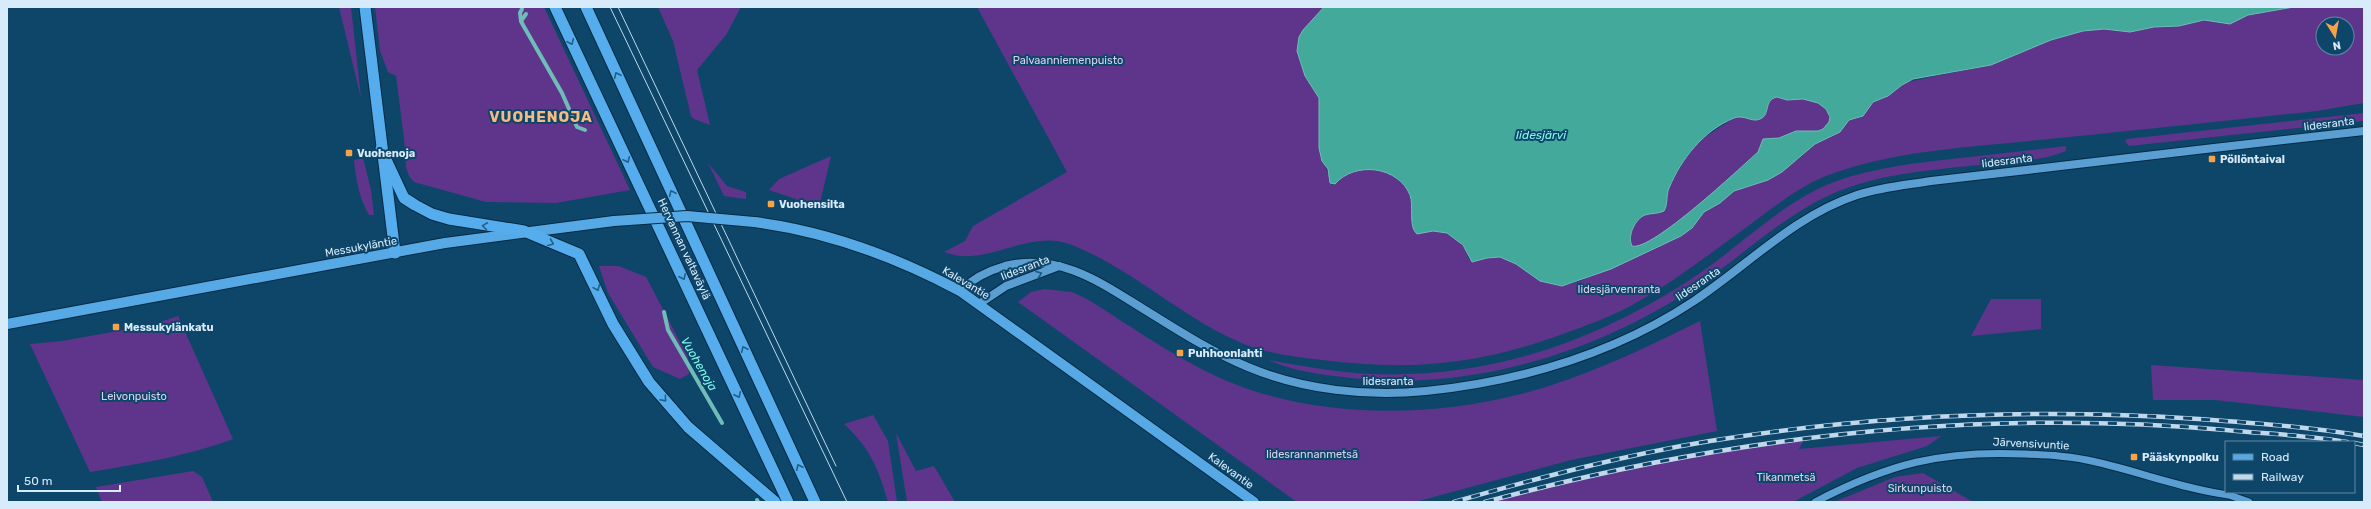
<svg xmlns="http://www.w3.org/2000/svg" width="2371" height="509" viewBox="0 0 2371 509" font-family="Rubik,sans-serif">
<rect width="100%" height="100%" fill="#0e466a"/>
<!-- green -->
<g fill="#5e358b" fill-rule="evenodd">
<polygon points="339,7 351,7 361,98"/>
<polygon points="375,7 544,7 630,190 556,203 486,202 414,182 409,176 406,167 404,138 396,76 388,72 380,51"/>
<polygon points="658,7 741,7 726,35 697,70 710,125 694,119 691,116 673,41"/>
<path d="M 977,7 L 1324,7 L 1303,30 L 1299,37 L 1297,51 L 1305,76 L 1319,98 L 1319,148 L 1332,185 C 1339,184 1343,173 1351,171 C 1373,163 1404,175 1411,198 C 1414,208 1412,220 1414,232 L 1417,233 C 1423,234 1427,231 1433,231 C 1448,230 1466,243 1468,258 L 1474,262 L 1487,258 L 1500,257 L 1516,264 L 1540,281 L 1547,283 L 1562,286 L 1578,282 L 1681,236 L 1692,228 L 1704,212 L 1720,203 L 1737,189 L 1768,180 L 1801,157 L 1815,144 L 1836,134 L 1849,120 L 1859,118 L 1873,102 L 1892,93 L 1907,82 L 1990,65 L 2051,40 L 2083,31 L 2104,29 L 2130,32 L 2154,27 L 2179,26 L 2204,20 L 2226,24 L 2248,15 L 2294,7 L 2364,7 L 2364,103 L 2317,111 C 2224,121 2132,131 2039,140 C 1973,147 1901,150 1837,172 C 1802,183 1773,208 1744,229 C 1710,254 1677,279 1641,300 C 1616,315 1588,325 1560,335 C 1477,365 1410,371 1322,360 C 1297,357 1268,354 1244,344 C 1183,319 1133,269 1072,245 C 1028,227 987,269 944,252 L 965,241 L 973,226 L 1067,172 ZM 2323,24 L 2347,24 L 2347,48 L 2323,48 Z"/>
<path d="M 1774,97 L 1791,100 L 1803,99 L 1818,103 L 1826,109 L 1830,117 L 1829,122 L 1823,129 L 1818,131 L 1796,131 L 1779,138 L 1763,139 L 1758,152 C 1740,168 1652,252 1632,246 C 1627,237 1635,219 1645,215 C 1651,213 1658,214 1664,211 L 1669,187 L 1684,161 L 1699,141 L 1734,118 L 1741,116 L 1756,120 L 1766,113 L 1767,105 Z"/>
<polygon points="2364,113 2364,121 2129,146 2125,141 2127,139"/>
<path d="M 2066,146 L 2066,151 C 2045,160 2021,161 1999,163 C 1947,169 1889,171 1839,191 C 1785,213 1742,257 1694,288 C 1590,356 1459,395 1335,376 C 1312,373 1290,370 1269,360 C 1303,366 1336,372 1371,374 C 1492,379 1601,340 1700,273 C 1744,243 1784,201 1834,182 C 1874,167 1918,163 1960,158 C 1996,154 2031,150 2066,146 Z"/>
<polygon points="831,156 819,207 769,190 779,179"/>
<path d="M 363,158 L 371,190 L 374,215 L 369,215 C 359,198 356,180 354,160 Z"/>
<polygon points="708,163 727,186 746,192 746,199 724,196"/>
<polygon points="599,266 619,266 646,277 688,357 689,374 680,379 653,367 608,293"/>
<path d="M 1044,289 L 1072,292 L 1087,299 C 1134,328 1180,362 1232,383 C 1328,422 1451,417 1549,386 C 1602,369 1651,345 1700,321 L 1717,431 L 1571,460 L 1415,502 L 1297,502 L 1018,302 L 1031,292 Z"/>
<polygon points="1991,299 2041,299 2041,329 1971,336"/>
<path d="M 178,316 L 233,439 C 187,456 139,464 90,472 L 30,344 L 62,341 L 151,325 Z"/>
<polygon points="2151,365 2364,380 2364,417 2215,400 2153,400"/>
<path d="M 873,415 L 888,441 L 897,502 L 888,502 C 878,468 871,449 844,424 Z"/>
<polygon points="896,433 916,471 934,466 955,502 907,502"/>
<polygon points="1941,436 1927,446 1857,468 1793,502 1481,502 1639,464 1805,438 1799,449"/>
<polygon points="193,471 202,477 213,502 102,502 96,487"/>
<polygon points="1923,473 1973,502 1834,502 1895,477"/>
</g>
<!-- water -->
<path fill="#43a99b" stroke="#6fbdb8" fill-rule="evenodd" d="M 1324,7 L 2294,7 L 2248,15 L 2230,24 L 2204,20 L 2179,26 L 2154,27 L 2130,32 L 2104,29 L 2083,31 L 2051,40 L 1991,65 L 1913,79 L 1902,85 L 1888,96 L 1873,102 L 1863,116 L 1849,120 L 1840,132 L 1815,144 L 1782,172 L 1768,180 L 1734,191 L 1720,203 L 1704,212 L 1692,228 L 1681,236 L 1611,269 L 1562,286 L 1540,281 L 1516,264 L 1500,257 L 1487,258 L 1472,262 L 1463,245 L 1447,233 L 1433,231 L 1417,234 C 1408,227 1414,205 1410,195 C 1398,166 1355,161 1335,184 L 1330,183 L 1328,169 L 1322,161 L 1319,148 L 1319,98 L 1305,76 L 1297,51 L 1299,37 L 1303,30 ZM 1777,97 L 1787,100 L 1803,99 L 1818,103 L 1826,109 L 1830,117 L 1829,122 L 1823,129 L 1818,131 L 1796,131 L 1779,138 L 1763,139 L 1758,152 C 1740,168 1651,252 1632,246 C 1627,236 1635,219 1645,215 C 1651,213 1658,214 1664,211 C 1668,205 1666,195 1669,188 C 1682,158 1703,131 1734,118 C 1744,114 1752,123 1760,119 C 1771,115 1763,100 1777,97 Z"/>
<g fill="none" stroke-linecap="round" stroke-linejoin="round">
<!-- stream -->
<g stroke="#6fbdb8" stroke-width="4">
<polyline points="526,14 521,21 523,25 562,93 577,127 585,130"/>
<polyline points="521,21 520,13 522,9"/>
<polyline points="664,312 668,330 722,423"/>
<polyline points="757,500 758,502"/>
</g>
<!-- tertiary casing -->
<g stroke="#052b44" stroke-width="9">
<path id="tertiary" d="M 1815,502 C 1888,464 1942,450 2024,454 C 2048,455 2073,456 2096,462 C 2140,472 2184,489 2229,495 L 2249,502"/>
</g>
<!-- secondary casing -->
<g stroke="#052b44" stroke-width="10">
<g id="secondary">
<path d="M 960,291 C 973,278 987,271 1005,266 C 1062,252 1104,285 1150,313 C 1182,333 1214,353 1248,367 C 1303,390 1368,397 1426,391 C 1521,381 1614,354 1694,301 C 1748,265 1794,216 1857,195 C 1881,187 1906,185 1931,181 C 1966,177 2001,173 2035,169 C 2145,156 2254,143 2364,131"/>
<polyline points="979,304 1006,286 1059,266"/>
</g>
</g>
<!-- primary casing -->
<g stroke="#052b44" stroke-width="12">
<g id="primary">
<path d="M 754,222 C 825,231 896,257 960,291 L 1254,502"/>
<polyline points="7,324 445,243 614,221"/>
</g>
</g>
<!-- trunk casing -->
<g stroke="#052b44" stroke-width="13">
<g id="trunk">
<polyline points="365,7 395,253"/>
<polyline points="555,7 788,502"/>
<polyline points="586,7 815,502"/>
<polyline points="381,149 404,198 415,205 432,214 449,219 524,231 579,254 613,324 649,382 688,427 775,502"/>
</g>
</g>
<!-- tertiary -->
<use href="#tertiary" stroke="#5a9ed2" stroke-width="7"/>
<!-- secondary -->
<use href="#secondary" stroke="#5a9ed2" stroke-width="8"/>
<!-- primary -->
<use href="#primary" stroke="#57a9e6" stroke-width="10"/>
<!-- trunk -->
<use href="#trunk" stroke="#56aded" stroke-width="11"/>
<!-- tram -->
<g stroke="#c0d8ea" stroke-width="1">
<polyline points="610,7 847,502"/>
<polyline points="618,7 836,466"/>
</g>
<!-- rail casing -->
<g stroke="#c0d8ea" stroke-width="4.5">
<g id="rail">
<polyline points="2354,443 2364,445"/>
<path d="M 1454,502 C 1538,478 1624,455 1710,441 C 1871,415 2036,408 2199,419 C 2254,423 2309,427 2364,436"/>
<path d="M 1485,502 C 1726,437 1976,408 2226,430 C 2266,434 2307,435 2347,442"/>
</g>
</g>
<!-- rail -->
<use href="#rail" stroke="#0e466a" stroke-width="3" stroke-dasharray="9" stroke-linecap="butt"/>
<!-- primary-bridge casing -->
<g stroke="#052b44" stroke-width="12" stroke-linecap="butt">
<polyline id="primary-bridge" points="614,221 687,216 754,222"/>
</g>
<!-- primary-bridge -->
<use href="#primary-bridge" stroke="#57a9e6" stroke-width="10"/>
</g>
<!-- one-way arrows -->
<defs><path id="oneway-chevron" d="M-2-3.5L2.5 0L-2 3.5" fill="none" stroke-width="1.6" stroke-linecap="round" stroke-linejoin="round"/></defs>
<g stroke="#20608b">
<use href="#oneway-chevron" transform="translate(571 42) rotate(65)"/>
<use href="#oneway-chevron" transform="translate(617 75) rotate(-115)"/>
<use href="#oneway-chevron" transform="translate(627 160) rotate(65)"/>
<use href="#oneway-chevron" transform="translate(672 193) rotate(-115)"/>
<use href="#oneway-chevron" transform="translate(485 226) rotate(-172)"/>
<use href="#oneway-chevron" transform="translate(551 243) rotate(22)"/>
<use href="#oneway-chevron" transform="translate(683 277) rotate(65)"/>
<use href="#oneway-chevron" transform="translate(597 288) rotate(66)"/>
<use href="#oneway-chevron" transform="translate(744 349) rotate(-115)"/>
<use href="#oneway-chevron" transform="translate(738 395) rotate(65)"/>
<use href="#oneway-chevron" transform="translate(664 399) rotate(49)"/>
<use href="#oneway-chevron" transform="translate(799 467) rotate(-115)"/>
</g>
<use stroke="#1d587f" href="#oneway-chevron" transform="translate(1039 274) rotate(-22)"/>
<!-- markers -->
<g fill="#f7a149" stroke="#0e466a" stroke-width="1.5">
<rect x="345" y="149" width="8" height="8" rx="2"/>
<rect x="2208" y="155" width="8" height="8" rx="2"/>
<rect x="767" y="200" width="8" height="8" rx="2"/>
<rect x="112" y="323" width="8" height="8" rx="2"/>
<rect x="1176" y="349" width="8" height="8" rx="2"/>
<rect x="2130" y="453" width="8" height="8" rx="2"/>
</g>
<g text-anchor="middle" dominant-baseline="central" stroke-width="4" stroke-linejoin="round" paint-order="stroke">
<!-- park labels -->
<g font-size="11" fill="#ddd2ed" stroke="#0e466a">
<text x="1068" y="60">Palvaanniemenpuisto</text>
<text x="1619" y="289">Iidesjärvenranta</text>
<text x="134" y="396">Leivonpuisto</text>
<text x="1312" y="454">Iidesrannanmetsä</text>
<text x="1786" y="477">Tikanmetsä</text>
<text x="1920" y="488">Sirkunpuisto</text>
</g>
<!-- street labels -->
<g font-size="11" fill="#d7ebfb" stroke="#0e466a">
<text transform="translate(2329 124) rotate(-7)">Iidesranta</text>
<text transform="translate(2007 161) rotate(-7)">Iidesranta</text>
<text transform="translate(361 247) rotate(-10)">Messukyläntie</text>
<text transform="translate(684 249) rotate(65)">Hervannan valtaväylä</text>
<text transform="translate(1025 268) rotate(-21)">Iidesranta</text>
<text transform="translate(966 283) rotate(31)">Kalevantie</text>
<text transform="translate(1698 284) rotate(-34)">Iidesranta</text>
<text x="1388" y="381">Iidesranta</text>
<text transform="translate(2031 444) rotate(3)">Järvensivuntie</text>
<text transform="translate(1231 471) rotate(36)">Kalevantie</text>
</g>
<!-- poi labels -->
<g font-size="11" font-weight="bold" fill="#d7ebfb" stroke="#0e466a" text-anchor="start">
<text x="357" y="153">Vuohenoja</text>
<text x="2220" y="159">Pöllöntaival</text>
<text x="779" y="204">Vuohensilta</text>
<text x="124" y="327">Messukylänkatu</text>
<text x="1188" y="353">Puhhoonlahti</text>
<text x="2142" y="457">Pääskynpolku</text>
</g>
<!-- water labels -->
<g font-size="12" font-style="italic" fill="#81fcea" stroke="#0e466a">
<text x="1541" y="135">Iidesjärvi</text>
<text transform="translate(699 364) rotate(60)">Vuohenoja</text>
</g>
<!-- district labels -->
<g font-size="15" font-weight="bold" letter-spacing="1" fill="#f7ba83" stroke="#0e466a">
<text x="541" y="117">VUOHENOJA</text>
</g>
</g>
<!-- border -->
<rect width="2371" height="509" fill="none" stroke="#d7ebfb" stroke-width="16"/>
<!-- legend -->
<rect x="2225" y="441" width="130" height="52" fill="#0e466a" stroke="#5e88a4"/>
<rect x="2233" y="454" width="20" height="6" fill="#57a9e6" stroke="#5e88a4"/>
<text x="2261" y="461" font-size="12" fill="#d7ebfb">Road</text>
<rect x="2233" y="474" width="20" height="6" fill="#c0d8ea" stroke="#5e88a4"/>
<text x="2261" y="481" font-size="12" fill="#d7ebfb">Railway</text>
<!-- north arrow -->
<g transform="translate(2335 36) rotate(169)"><circle r="19" fill="#0e466a" stroke="#5e88a4"/>
<path d="M0-3L7 15L0 10L-7 15Z" fill="#f7a149"/>
<text y="-6" font-size="11" font-weight="bold" text-anchor="middle" fill="#d7ebfb">N</text>
</g>
<!-- scale -->
<path d="M18 485v6h102v-6" fill="none" stroke="#d7ebfb" stroke-width="2"/>
<text x="24" y="485" font-size="12" fill="#d7ebfb" stroke="#0e466a" stroke-width="3" paint-order="stroke">50 m</text>
</svg>
